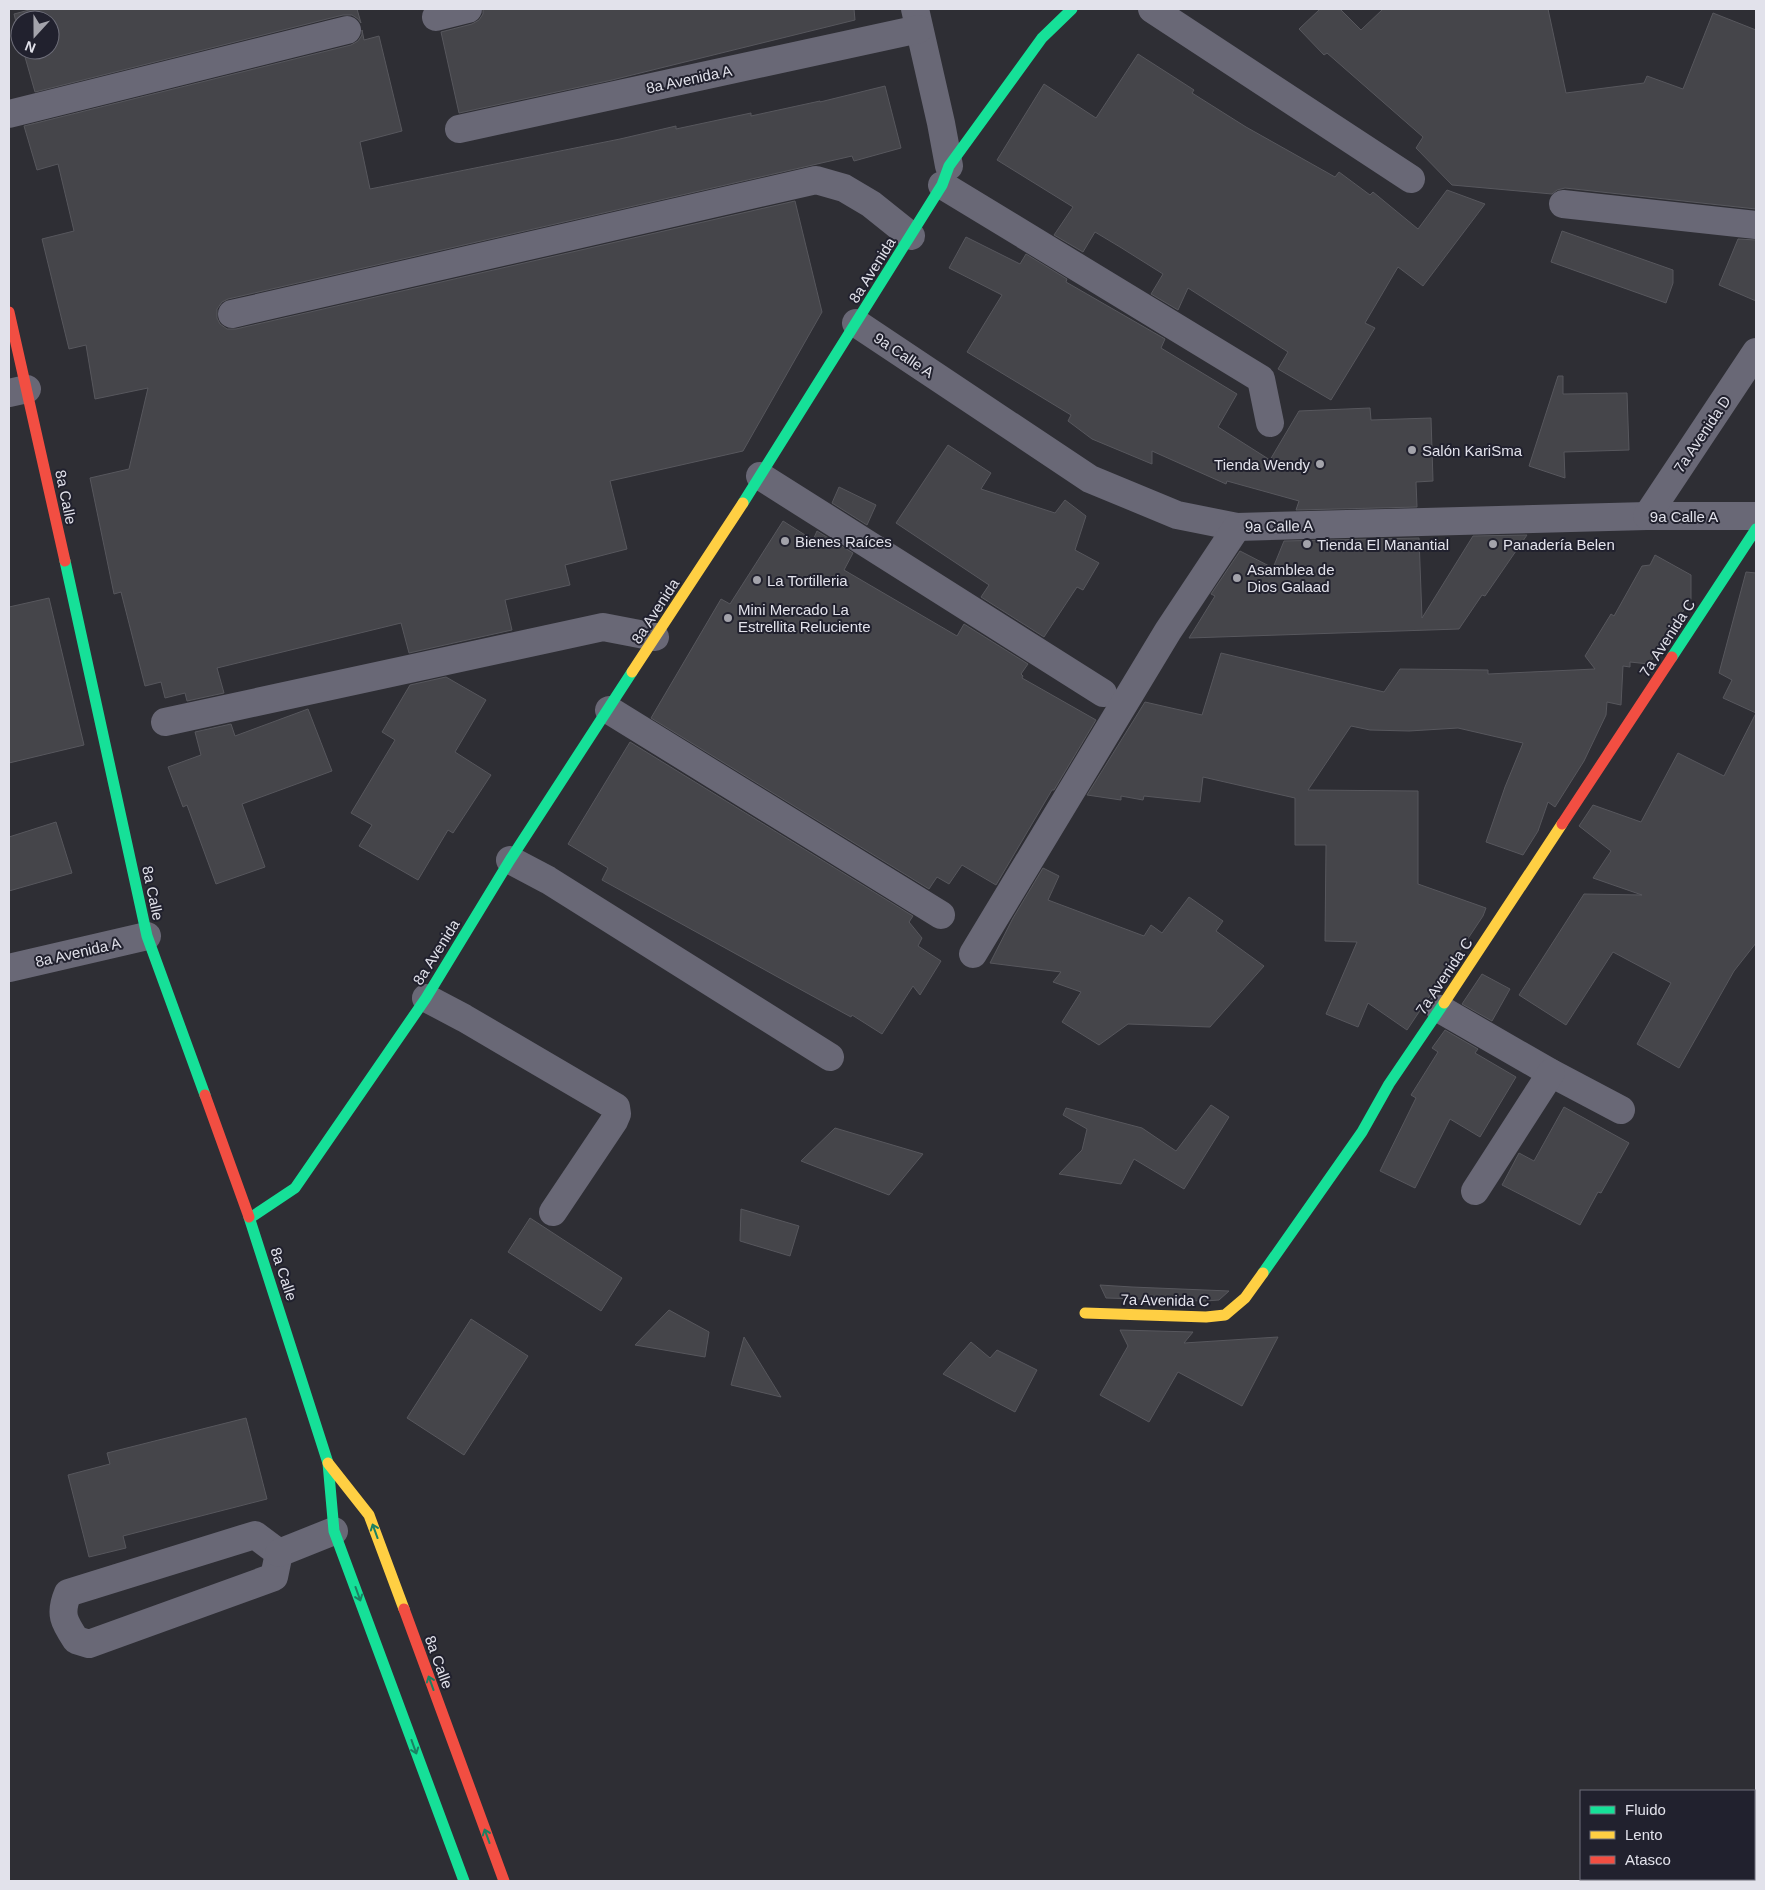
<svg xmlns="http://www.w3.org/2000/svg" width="1765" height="1890" viewBox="0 0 1765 1890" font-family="Arial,sans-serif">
<rect width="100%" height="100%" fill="#2e2e34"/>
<!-- building -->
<g fill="#45454a" stroke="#57575d">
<polygon points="33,9 357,9 361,23 358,19 352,15 343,15 35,92 23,50 50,50 50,20 20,20 20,38 14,14"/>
<polygon points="483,9 854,9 855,20 612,80 459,113 441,32 472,24 479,20 483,14"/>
<polygon points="1320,9 1340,9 1361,30 1383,9 1548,9 1566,93 1644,83 1647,76 1683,89 1713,13 1756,30 1756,209 1565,188 1557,190 1552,194 1452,185 1416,148 1423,137 1327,53 1324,55 1299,29"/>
<polygon points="362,30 364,40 379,36 402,131 360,142 370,189 620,139 676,126 676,129 751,113 751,116 820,101 820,102 885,86 901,148 854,161 852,156 228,299 222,302 217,309 217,318 220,324 227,329 236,329 795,201 822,312 743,451 610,481 627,549 565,565 570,585 505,600 512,630 409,653 401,623 217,668 224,693 187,701 185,693 165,698 161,682 145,686 121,592 114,594 90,478 129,469 148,388 95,399 86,345 69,349 42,239 74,231 58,164 37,170 24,126 351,45 358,41 362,35"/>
<polygon points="1138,54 1194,90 1192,93 1246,127 1335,177 1339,172 1370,195 1373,192 1418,229 1447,190 1485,204 1423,286 1398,267 1365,323 1375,328 1331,400 1278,369 1288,352 1188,288 1178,310 1151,294 1163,274 1120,247 1095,232 1083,252 1054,235 1073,207 997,160 1044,84 1096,118"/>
<polygon points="1562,231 1673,270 1673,283 1666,303 1551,262"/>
<polygon points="966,237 1020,264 1026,254 1067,279 1066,282 1165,339 1161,348 1237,394 1218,427 1270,460 1299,411 1370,408 1371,420 1431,418 1433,481 1416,482 1417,507 1296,510 1299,501 1227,481 1226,484 1152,451 1152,464 1092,439 1068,421 1071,415 967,352 1002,295 949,268"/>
<polygon points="1738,239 1756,240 1756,301 1719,285"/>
<polygon points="1558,376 1563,376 1563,394 1627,393 1629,450 1564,452 1565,478 1529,466"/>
<polygon points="948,445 991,473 981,489 1055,513 1065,500 1086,516 1075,550 1099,563 1083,590 1077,587 1044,637 981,597 989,585 896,523"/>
<polygon points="839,487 876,505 867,525 832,503"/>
<polygon points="783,521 813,540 817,531 853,553 844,570 957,636 964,624 1028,664 1021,674 1023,676 1022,678 1096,720 1054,790 1052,790 996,885 962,865 949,884 937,877 929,889 651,718 721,599 730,604"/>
<polygon points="1527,535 1485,596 1482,595 1459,629 1189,638 1215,596 1211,594 1240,551 1273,568 1284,541 1419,538 1422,618 1473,536"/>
<polygon points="1655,555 1691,575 1691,599 1649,664 1630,662 1630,667 1623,666 1621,705 1607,702 1606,715 1584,761 1555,807 1548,802 1538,831 1523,855 1486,842 1505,787 1523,743 1458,728 1409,731 1370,730 1351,726 1308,790 1418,791 1418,884 1486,908 1483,916 1407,1030 1368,1003 1358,1027 1326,1014 1357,942 1325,941 1326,845 1295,845 1295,798 1203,777 1200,802 1144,796 1143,800 1121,796 1121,800 1087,795 1145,702 1202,715 1221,653 1384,692 1400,669 1488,670 1488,674 1595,669 1585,656 1611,614 1614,616 1642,566 1650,565"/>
<polygon points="1746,572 1756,573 1756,943 1734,971 1679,1068 1637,1044 1671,983 1613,952 1566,1025 1519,995 1584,894 1642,895 1593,878 1611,851 1579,826 1593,805 1641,822 1678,753 1724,776 1756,713 1723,698 1732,680 1719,673"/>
<polygon points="49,598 84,745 9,763 9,607"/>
<polygon points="446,677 486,700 455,752 491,775 453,833 448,830 418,880 359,846 372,825 351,813 395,740 382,732 410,685"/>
<polygon points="308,709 332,771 242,804 265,867 216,884 187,805 183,807 168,767 201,755 195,732 231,724 235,736"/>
<polygon points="630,742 913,916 909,922 922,938 918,946 941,961 920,995 913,986 882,1034 852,1015 851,1017 785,981 602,880 608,868 568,844"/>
<polygon points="56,822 72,873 9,891 9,837"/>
<polygon points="1043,868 1059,876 1048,900 1144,936 1151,925 1162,933 1189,897 1223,921 1216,931 1264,966 1210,1027 1128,1024 1099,1045 1062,1022 1081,992 1053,982 1061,972 990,963 1013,918"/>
<polygon points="1482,974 1510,989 1492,1021 1462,1004"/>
<polygon points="1445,1030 1478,1049 1475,1053 1516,1077 1480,1137 1450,1119 1415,1188 1380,1171 1416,1098 1411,1095 1438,1052 1432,1048"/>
<polygon points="1211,1105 1229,1117 1184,1189 1134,1159 1121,1184 1059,1174 1082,1150 1087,1129 1063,1115 1066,1108 1142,1128 1176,1151"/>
<polygon points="1564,1107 1629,1143 1601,1193 1598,1192 1580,1225 1502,1185 1519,1153 1534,1161"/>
<polygon points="835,1128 923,1154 889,1195 801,1161"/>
<polygon points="741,1209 799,1226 790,1256 740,1241"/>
<polygon points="530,1218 622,1278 601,1311 508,1252"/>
<polygon points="1100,1285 1132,1287 1229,1291 1219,1300 1205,1301 1106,1298"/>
<polygon points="669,1310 709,1332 705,1357 635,1345"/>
<polygon points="471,1319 528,1356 464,1455 407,1418"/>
<polygon points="1120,1330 1193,1332 1184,1343 1278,1337 1242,1406 1178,1372 1149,1422 1100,1395 1128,1346"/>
<polygon points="744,1337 781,1397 731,1385"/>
<polygon points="971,1342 990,1358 997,1350 1037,1370 1015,1412 943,1374"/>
<polygon points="246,1418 267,1499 123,1536 126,1548 89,1557 68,1475 110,1464 107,1453"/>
</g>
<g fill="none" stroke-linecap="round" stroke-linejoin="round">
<!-- street -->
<g stroke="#696876" stroke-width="28">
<polyline points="915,9 941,123 949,166"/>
<polyline points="1152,9 1411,179"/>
<polyline points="436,17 468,9"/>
<polyline points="9,114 347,30"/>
<polyline points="459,129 919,29"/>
<polyline points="942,185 1261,379 1270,423"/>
<polyline points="1563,204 1756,225"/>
<polyline points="232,314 816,180 844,188 871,204 911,236"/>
<polyline points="856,323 1090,479 1177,515 1237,527 1647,516 1756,516"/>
<polyline points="9,393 27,389"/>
<polyline points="760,476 1103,693"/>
<polyline points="1647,516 1756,352"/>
<polyline points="609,710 941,915"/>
<polyline points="165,722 603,627 655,637"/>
<polyline points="510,860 548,880 830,1057"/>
<polyline points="973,954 1168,631 1237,527"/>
<polyline points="9,968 147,936"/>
<polyline points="426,998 464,1018 616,1107 617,1114 614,1121 553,1212"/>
<polyline points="1440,1009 1551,1073 1621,1110"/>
<polyline points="1475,1191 1551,1073"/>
<path d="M 255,1535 L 279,1553 L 274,1577 L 89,1644 L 76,1640 C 64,1622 59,1614 68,1593 Z"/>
<polyline points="279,1553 334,1531"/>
</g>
<!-- fast -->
<g stroke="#16e098" stroke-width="11">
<polyline points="743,503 942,185 949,166 1042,38 1072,9"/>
<polyline points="65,561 147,936 205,1095"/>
<polyline points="1672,657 1756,529"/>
<polyline points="249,1217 328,1463 334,1531 464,1881"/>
<polyline points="250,1218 295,1188 426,998 510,860 632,672"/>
<polyline points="1263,1273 1362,1132 1389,1084 1444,1003"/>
</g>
<!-- slow -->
<g stroke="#ffcf43" stroke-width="11">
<polyline points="632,672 743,503"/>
<polyline points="1444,1003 1562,824"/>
<polyline points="1085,1313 1206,1317 1225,1315 1245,1298 1263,1273"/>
<polyline points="328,1463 369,1515 404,1609"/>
</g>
<!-- jam -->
<g stroke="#f24e42" stroke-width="11">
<polyline points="9,312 65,561"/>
<polyline points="1562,824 1672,657"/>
<polyline points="205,1095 249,1217"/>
<polyline points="404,1609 504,1881"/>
</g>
</g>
<!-- one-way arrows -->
<defs><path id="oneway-shaft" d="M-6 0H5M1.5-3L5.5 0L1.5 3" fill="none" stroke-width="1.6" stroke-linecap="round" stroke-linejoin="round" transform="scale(1.25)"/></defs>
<g stroke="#1c8063">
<use href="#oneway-shaft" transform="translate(375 1531) rotate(-110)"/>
<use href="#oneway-shaft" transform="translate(358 1594) rotate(70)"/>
<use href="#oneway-shaft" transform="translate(431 1683) rotate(-110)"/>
<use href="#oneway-shaft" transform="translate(414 1747) rotate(70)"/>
<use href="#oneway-shaft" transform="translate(487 1836) rotate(-110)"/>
</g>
<!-- markers -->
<g fill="#a3a3ab" stroke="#21212e" stroke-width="2">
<circle cx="1412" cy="450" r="5"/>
<circle cx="1320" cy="464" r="5"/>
<circle cx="785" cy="541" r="5"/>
<circle cx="1307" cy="544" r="5"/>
<circle cx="1493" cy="544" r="5"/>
<circle cx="1237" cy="578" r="5"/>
<circle cx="757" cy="580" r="5"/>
<circle cx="728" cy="618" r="5"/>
</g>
<g text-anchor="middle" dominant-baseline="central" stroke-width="4" stroke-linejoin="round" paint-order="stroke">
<!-- street labels -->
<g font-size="15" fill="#e2e2eb" stroke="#21212e">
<text transform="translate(689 79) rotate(-12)">8a Avenida A</text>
<text transform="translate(872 270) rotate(-58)">8a Avenida</text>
<text transform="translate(904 355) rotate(34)">9a Calle A</text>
<text transform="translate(1702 434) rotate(-56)">7a Avenida D</text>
<text transform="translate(66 497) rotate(78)">8a Calle</text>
<text x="1684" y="516">9a Calle A</text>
<text transform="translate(1279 526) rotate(-1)">9a Calle A</text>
<text transform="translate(655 611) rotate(-57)">8a Avenida</text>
<text transform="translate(1667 638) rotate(-57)">7a Avenida C</text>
<text transform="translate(153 893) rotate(78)">8a Calle</text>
<text transform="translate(78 952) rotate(-13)">8a Avenida A</text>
<text transform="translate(436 952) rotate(-58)">8a Avenida</text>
<text transform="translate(1444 976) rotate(-56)">7a Avenida C</text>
<text transform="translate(284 1274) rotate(72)">8a Calle</text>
<text transform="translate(1165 1300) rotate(1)">7a Avenida C</text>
<text transform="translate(439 1662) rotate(70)">8a Calle</text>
</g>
<!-- poi labels -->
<g font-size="15" fill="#e2e2eb" stroke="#21212e" text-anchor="start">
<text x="1422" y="450">Salón KariSma</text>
<text x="1310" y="464" text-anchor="end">Tienda Wendy</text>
<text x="795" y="541">Bienes Raíces</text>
<text x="1317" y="544">Tienda El Manantial</text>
<text x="1503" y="544">Panadería Belen</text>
<text x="1247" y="569">Asamblea de<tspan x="1247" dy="17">Dios Galaad</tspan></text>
<text x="767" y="580">La Tortilleria</text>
<text x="738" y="609">Mini Mercado La<tspan x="738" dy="17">Estrellita Reluciente</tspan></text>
</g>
</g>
<!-- border -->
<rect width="1765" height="1890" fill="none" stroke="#e2e2eb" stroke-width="20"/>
<!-- legend -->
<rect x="1580" y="1790" width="175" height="90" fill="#21212e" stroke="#6e6e7a"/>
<rect x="1590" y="1806" width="25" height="8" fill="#16e098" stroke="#6e6e7a"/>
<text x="1625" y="1815" font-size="15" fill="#e2e2eb">Fluido</text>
<rect x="1590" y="1831" width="25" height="8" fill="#ffcf43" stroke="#6e6e7a"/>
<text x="1625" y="1840" font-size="15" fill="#e2e2eb">Lento</text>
<rect x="1590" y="1856" width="25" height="8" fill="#f24e42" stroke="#6e6e7a"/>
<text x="1625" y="1865" font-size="15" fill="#e2e2eb">Atasco</text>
<!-- north arrow -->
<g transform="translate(35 35) rotate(201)"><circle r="24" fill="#21212e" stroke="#6e6e7a"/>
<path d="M0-4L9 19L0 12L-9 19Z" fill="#a3a3ab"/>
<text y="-8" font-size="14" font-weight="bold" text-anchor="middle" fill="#e2e2eb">N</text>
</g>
</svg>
